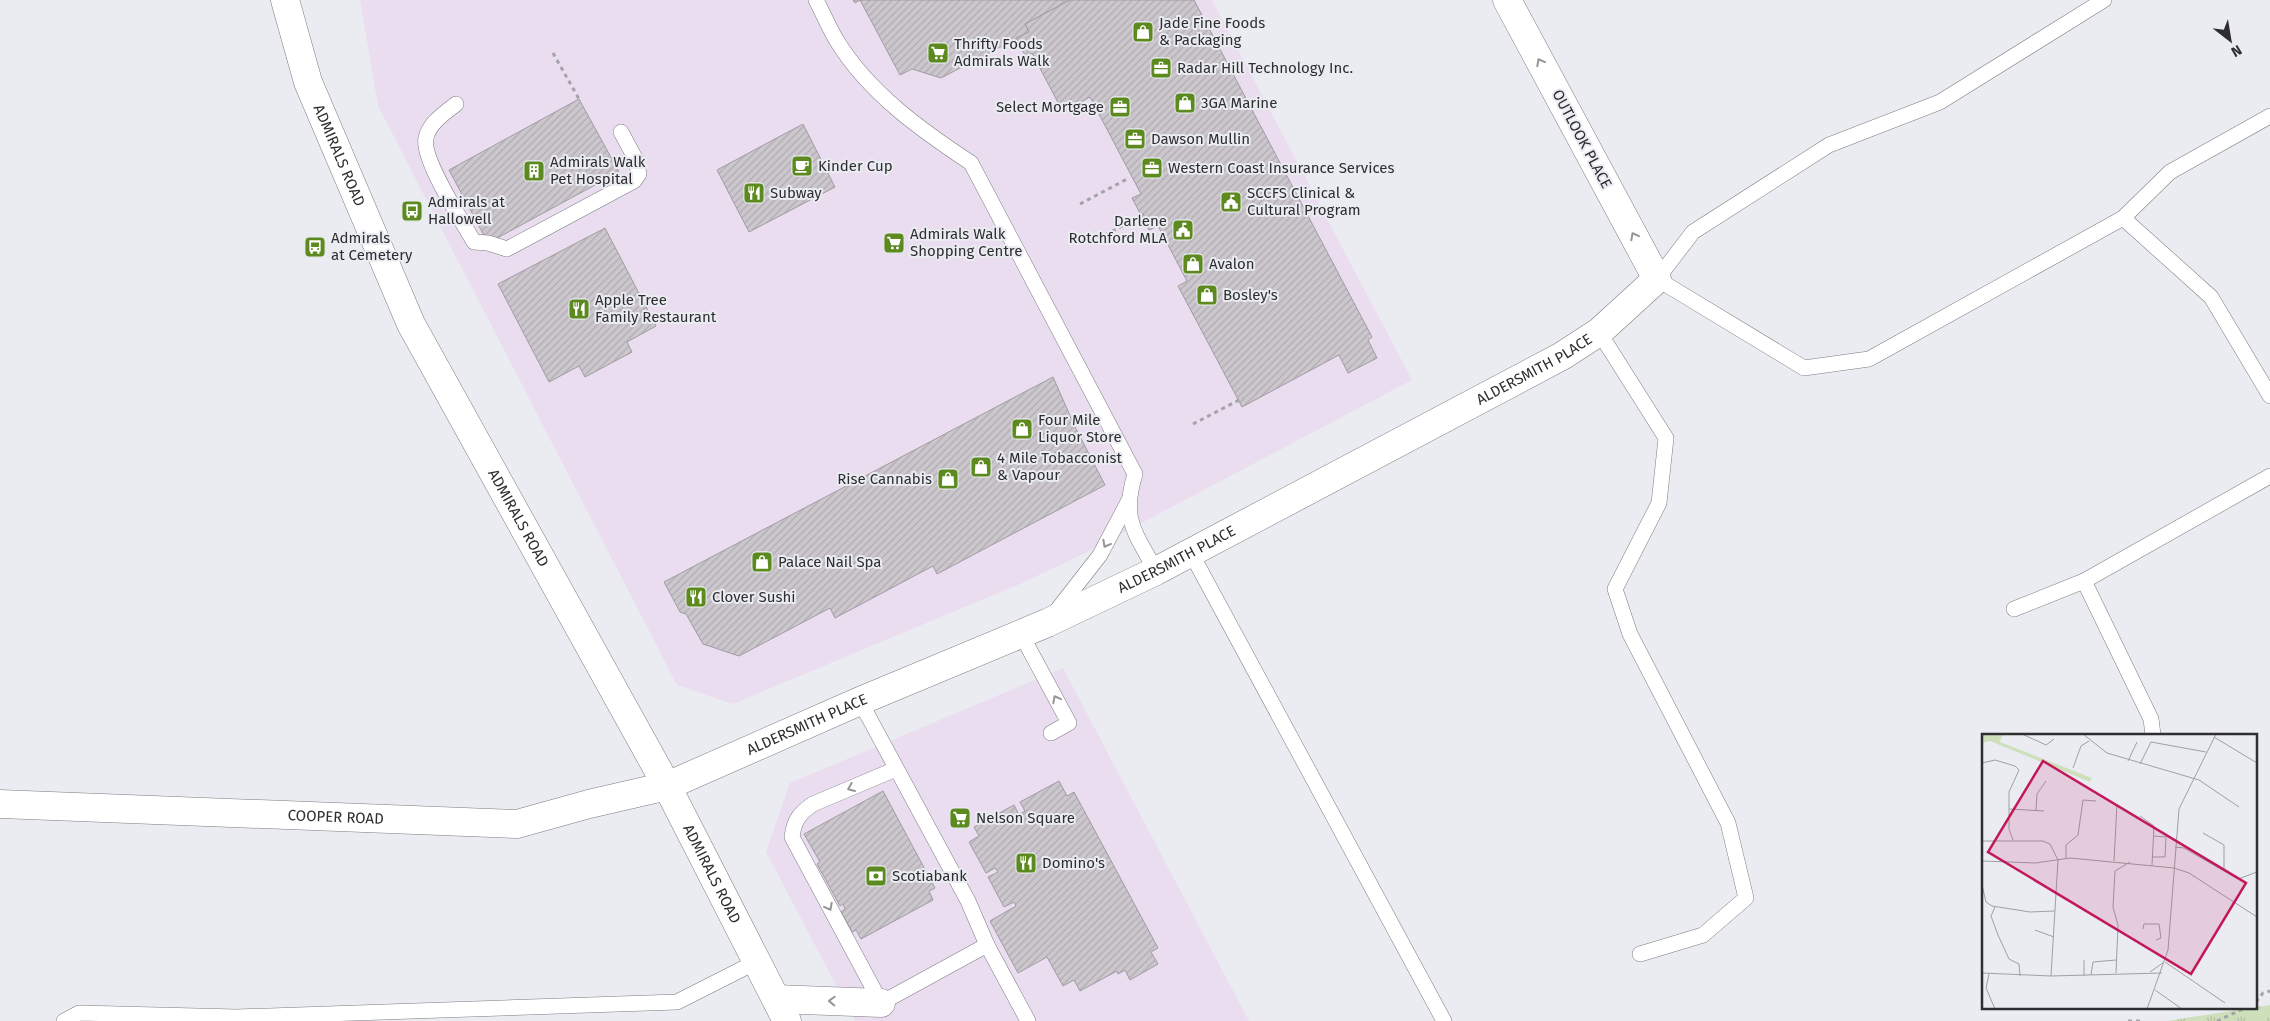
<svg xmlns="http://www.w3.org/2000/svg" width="2270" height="1021" viewBox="0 0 2270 1021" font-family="'Fira Sans',sans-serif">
<defs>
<pattern id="park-tufts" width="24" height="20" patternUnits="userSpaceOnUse" patternTransform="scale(1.25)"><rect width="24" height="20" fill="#cee0bb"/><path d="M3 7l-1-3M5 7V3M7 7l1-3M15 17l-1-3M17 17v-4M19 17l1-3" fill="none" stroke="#b1c0a1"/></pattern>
<pattern id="building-hatch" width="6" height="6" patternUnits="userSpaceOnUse" patternTransform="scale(1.25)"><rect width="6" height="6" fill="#cbc7cd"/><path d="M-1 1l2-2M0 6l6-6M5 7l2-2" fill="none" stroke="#afabb0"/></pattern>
</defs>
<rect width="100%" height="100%" fill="#eaecf2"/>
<!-- commercial -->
<g fill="#ebddf0">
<polygon points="360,0 1212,0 1412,380 1081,555 1020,584 733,704 677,685 378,106"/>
<polygon points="1063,668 1249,1021 855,1021 766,852 790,783"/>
</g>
<!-- park -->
<polygon fill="url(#park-tufts)" points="2270,1005 2270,1021 2167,1021 2256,1007"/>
<!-- building -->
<g fill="url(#building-hatch)" stroke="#9f9ca2">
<polygon points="853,0 1070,0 1025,24 1029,32 941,78 912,69 900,75 860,0 855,3"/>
<polygon points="1070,0 1194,0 1372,337 1368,340 1377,358 1348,373 1339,355 1242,407 1178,286 1187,281 1158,226 1149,230 1132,198 1141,194 1090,97 1063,112 1032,53 1026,57 1016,38 1029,32 1025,24"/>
<polygon points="579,99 619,172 488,243 449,170"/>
<polygon points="803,124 835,187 749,232 717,170"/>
<polygon points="605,228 656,326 627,342 632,352 585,377 579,366 549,382 498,284"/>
<polygon points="1053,377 1075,427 1105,485 937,574 933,566 835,618 830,608 739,656 703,644 686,614 680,612 664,582"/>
<polygon points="1059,781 1067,796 1074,792 1158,948 1151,952 1158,964 1130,980 1125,970 1118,974 1117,971 1080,991 1074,980 1063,986 1047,957 1018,973 990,921 1016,906 1014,902 1004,907 988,877 998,872 995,868 986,873 969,842 979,836 974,827 1014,805 1019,815 1025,811 1020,802"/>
<polygon points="883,791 935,888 929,891 933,900 861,939 856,930 852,932 841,912 845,909 843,904 840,906 817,864 820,862 804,834"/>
</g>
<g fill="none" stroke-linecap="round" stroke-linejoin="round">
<!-- lane casing -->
<g stroke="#7b7d82" stroke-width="16">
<g id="lane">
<path d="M 816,0 C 823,13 829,28 837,41 C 869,93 921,130 971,163 L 1135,474 C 1121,520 1135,532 1156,571"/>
<polyline points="2104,0 1940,102 1829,145 1693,232 1657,279 1804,368 1869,359 2123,218 2170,172 2270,116"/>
<path d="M 456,104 C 445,113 429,123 426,138 C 421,159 463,222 474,242 L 488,243 L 507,249 L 634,181 L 639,174 L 635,158 L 621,132"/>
<polyline points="2123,218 2211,297 2270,396"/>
<polyline points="1599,332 1666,438 1659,503 1615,589 1630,634 1728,823 1746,898 1703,935 1640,954"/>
<polyline points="1191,553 1444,1021"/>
<polyline points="2084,581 2151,719 2153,735"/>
<polyline points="2014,609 2084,581 2270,476"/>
<polyline points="1054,614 1100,555 1128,502"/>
<polyline points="1021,634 1069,723 1051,733"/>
<polyline points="860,701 968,901 987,945 1028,1021"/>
<path d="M 896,769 L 813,804 C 800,813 794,820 792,837 L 881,1003 L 987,945"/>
<polyline points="64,1021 79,1013 237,1017 677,1002 756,962"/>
</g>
</g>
<!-- street casing -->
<g stroke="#7b7d82" stroke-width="29">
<g id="street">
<path id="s1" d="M 0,804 L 517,824 L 589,804 L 667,786 L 860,701 L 1047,623 L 1156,571 L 1562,356 L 1599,332 L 1657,279 L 1507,0"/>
</g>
</g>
<!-- secondary casing -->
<g stroke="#7b7d82" stroke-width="29">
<g id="secondary">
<path id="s2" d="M 285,0 L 308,82 L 411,324 L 667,786 L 787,1021"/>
<polyline points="776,999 881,1003"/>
</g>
</g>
<!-- path -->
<g stroke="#a2a4a8" stroke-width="3" stroke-dasharray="4 4" stroke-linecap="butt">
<polyline points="553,53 579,99"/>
<polyline points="1080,204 1127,179"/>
<polyline points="1098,239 1146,213"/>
<polyline points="1193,424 1243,398"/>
<polyline points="2256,1002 2263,993 2270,991"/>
<polyline points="2128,1021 2144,1021"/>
<polyline points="2217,1021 2247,1007"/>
</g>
<!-- lane -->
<use href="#lane" stroke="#fff" stroke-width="15"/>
<!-- street -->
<use href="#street" stroke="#fff" stroke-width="28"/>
<!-- secondary -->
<use href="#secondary" stroke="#fff" stroke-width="28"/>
</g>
<!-- one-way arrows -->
<defs><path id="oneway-chevron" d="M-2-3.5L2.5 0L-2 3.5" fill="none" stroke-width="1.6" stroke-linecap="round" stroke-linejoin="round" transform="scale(1.25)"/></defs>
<g stroke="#969698">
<use href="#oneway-chevron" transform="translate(1540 62) rotate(-118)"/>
<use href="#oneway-chevron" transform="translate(1634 236) rotate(-118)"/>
<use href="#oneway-chevron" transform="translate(1106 544) rotate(119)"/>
<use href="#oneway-chevron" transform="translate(1056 699) rotate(-118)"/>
<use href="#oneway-chevron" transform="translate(851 788) rotate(157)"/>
<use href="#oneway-chevron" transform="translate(829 907) rotate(62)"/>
<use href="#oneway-chevron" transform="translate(832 1001) rotate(-178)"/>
</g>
<!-- icons -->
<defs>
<g id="shop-square" transform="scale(1.125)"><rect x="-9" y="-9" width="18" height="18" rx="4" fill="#5c8a1e" stroke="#eaecf2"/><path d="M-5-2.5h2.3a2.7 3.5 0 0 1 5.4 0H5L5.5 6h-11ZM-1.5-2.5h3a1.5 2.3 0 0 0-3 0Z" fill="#fff"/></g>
<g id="supermarket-square" transform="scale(1.125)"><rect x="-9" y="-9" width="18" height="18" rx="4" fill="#5c8a1e" stroke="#eaecf2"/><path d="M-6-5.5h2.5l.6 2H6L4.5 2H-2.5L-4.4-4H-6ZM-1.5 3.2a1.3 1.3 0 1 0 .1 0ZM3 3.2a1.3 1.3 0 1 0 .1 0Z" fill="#fff"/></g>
<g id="office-square" transform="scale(1.125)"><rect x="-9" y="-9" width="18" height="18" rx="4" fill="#5c8a1e" stroke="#eaecf2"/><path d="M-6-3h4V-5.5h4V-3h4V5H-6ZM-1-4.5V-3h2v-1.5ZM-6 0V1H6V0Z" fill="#fff"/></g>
<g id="cafe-square" transform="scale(1.125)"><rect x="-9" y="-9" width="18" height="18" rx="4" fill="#5c8a1e" stroke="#eaecf2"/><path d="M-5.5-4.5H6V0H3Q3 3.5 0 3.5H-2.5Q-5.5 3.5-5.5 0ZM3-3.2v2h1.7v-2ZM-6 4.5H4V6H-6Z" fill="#fff"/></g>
<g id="building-square" transform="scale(1.125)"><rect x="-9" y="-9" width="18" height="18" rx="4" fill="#5c8a1e" stroke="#eaecf2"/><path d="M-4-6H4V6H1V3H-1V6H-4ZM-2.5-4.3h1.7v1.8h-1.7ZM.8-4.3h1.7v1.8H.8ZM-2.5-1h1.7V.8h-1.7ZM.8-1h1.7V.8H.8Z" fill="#fff"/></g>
<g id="restaurant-square" transform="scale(1.125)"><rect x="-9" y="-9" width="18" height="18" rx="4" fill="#5c8a1e" stroke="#eaecf2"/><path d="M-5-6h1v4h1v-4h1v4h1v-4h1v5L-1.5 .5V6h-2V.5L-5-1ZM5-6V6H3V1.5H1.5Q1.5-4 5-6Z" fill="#fff"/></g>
<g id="civic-square" transform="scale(1.125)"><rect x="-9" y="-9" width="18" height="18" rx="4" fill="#5c8a1e" stroke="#eaecf2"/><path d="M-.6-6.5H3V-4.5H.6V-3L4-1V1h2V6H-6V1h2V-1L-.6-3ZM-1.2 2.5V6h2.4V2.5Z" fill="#fff"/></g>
<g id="bus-square" transform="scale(1.125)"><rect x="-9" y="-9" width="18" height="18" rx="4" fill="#5c8a1e" stroke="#eaecf2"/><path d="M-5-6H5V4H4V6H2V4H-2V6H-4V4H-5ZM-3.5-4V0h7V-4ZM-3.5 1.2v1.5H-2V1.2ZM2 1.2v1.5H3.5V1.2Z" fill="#fff"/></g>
<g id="bank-square" transform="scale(1.125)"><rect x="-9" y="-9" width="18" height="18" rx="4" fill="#5c8a1e" stroke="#eaecf2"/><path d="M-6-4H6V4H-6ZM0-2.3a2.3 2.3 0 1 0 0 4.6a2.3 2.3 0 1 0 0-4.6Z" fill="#fff"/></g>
</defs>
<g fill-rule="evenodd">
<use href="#shop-square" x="1143" y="32"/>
<use href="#supermarket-square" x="938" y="53"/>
<use href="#office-square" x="1161" y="68"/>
<use href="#shop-square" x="1185" y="103"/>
<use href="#office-square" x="1120" y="107"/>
<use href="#office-square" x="1135" y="139"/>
<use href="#cafe-square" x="802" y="166"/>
<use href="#office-square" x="1152" y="168"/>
<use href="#building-square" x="534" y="171"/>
<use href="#restaurant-square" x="754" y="193"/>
<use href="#civic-square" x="1231" y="202"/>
<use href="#bus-square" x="412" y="211"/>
<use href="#civic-square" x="1183" y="230"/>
<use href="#supermarket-square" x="894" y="243"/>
<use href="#bus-square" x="315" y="247"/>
<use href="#shop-square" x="1193" y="264"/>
<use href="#shop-square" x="1207" y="295"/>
<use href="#restaurant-square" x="579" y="309"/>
<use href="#shop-square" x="1022" y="429"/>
<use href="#shop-square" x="981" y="467"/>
<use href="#shop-square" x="948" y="479"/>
<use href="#shop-square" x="762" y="562"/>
<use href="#restaurant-square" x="696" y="597"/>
<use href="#supermarket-square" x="960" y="818"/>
<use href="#restaurant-square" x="1026" y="863"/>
<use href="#bank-square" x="876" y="876"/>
</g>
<g text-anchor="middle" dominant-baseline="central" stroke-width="4" stroke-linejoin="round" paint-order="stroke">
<!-- poi labels -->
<g font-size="15" fill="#2e2e31" stroke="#eaecf2" text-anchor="start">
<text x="1159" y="23">Jade Fine Foods<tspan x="1159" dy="17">&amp; Packaging</tspan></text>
<text x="954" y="44">Thrifty Foods<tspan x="954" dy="17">Admirals Walk</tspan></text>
<text x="1177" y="68">Radar Hill Technology Inc.</text>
<text x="1201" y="103">3GA Marine</text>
<text x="1104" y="107" text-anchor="end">Select Mortgage</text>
<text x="1151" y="139">Dawson Mullin</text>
<text x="550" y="162">Admirals Walk<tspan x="550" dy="17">Pet Hospital</tspan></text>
<text x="818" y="166">Kinder Cup</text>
<text x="1168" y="168">Western Coast Insurance Services</text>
<text x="770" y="193">Subway</text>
<text x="1247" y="193">SCCFS Clinical &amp;<tspan x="1247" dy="17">Cultural Program</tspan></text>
<text x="428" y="202">Admirals at<tspan x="428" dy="17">Hallowell</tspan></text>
<text x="1167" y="221" text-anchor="end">Darlene<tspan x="1167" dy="17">Rotchford MLA</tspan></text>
<text x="910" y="234">Admirals Walk<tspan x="910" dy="17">Shopping Centre</tspan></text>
<text x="331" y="238">Admirals<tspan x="331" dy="17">at Cemetery</tspan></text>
<text x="1209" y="264">Avalon</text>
<text x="1223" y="295">Bosley's</text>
<text x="595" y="300">Apple Tree<tspan x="595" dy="17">Family Restaurant</tspan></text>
<text x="1038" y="420">Four Mile<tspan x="1038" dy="17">Liquor Store</tspan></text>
<text x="997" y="458">4 Mile Tobacconist<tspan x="997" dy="17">&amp; Vapour</tspan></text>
<text x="932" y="479" text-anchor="end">Rise Cannabis</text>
<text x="778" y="562">Palace Nail Spa</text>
<text x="712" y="597">Clover Sushi</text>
<text x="976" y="818">Nelson Square</text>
<text x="1042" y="863">Domino's</text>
<text x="892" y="876">Scotiabank</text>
</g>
<!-- street labels -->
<g font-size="15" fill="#2e2e31" stroke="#eaecf2">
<text transform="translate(1582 139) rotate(62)">OUTLOOK PLACE</text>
<text stroke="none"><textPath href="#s2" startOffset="165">ADMIRALS ROAD</textPath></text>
<text stroke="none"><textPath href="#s1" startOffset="1635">ALDERSMITH PLACE</textPath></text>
<text stroke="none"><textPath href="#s2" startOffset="570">ADMIRALS ROAD</textPath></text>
<text stroke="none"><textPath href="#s1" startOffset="1230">ALDERSMITH PLACE</textPath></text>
<text stroke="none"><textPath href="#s1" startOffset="825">ALDERSMITH PLACE</textPath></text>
<text stroke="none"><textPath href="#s1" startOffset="336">COOPER ROAD</textPath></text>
<text stroke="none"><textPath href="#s2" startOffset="975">ADMIRALS ROAD</textPath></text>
</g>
</g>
<!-- overview -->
<g transform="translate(1982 734)">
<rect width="275" height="275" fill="#eaecf2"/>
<path d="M 0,0 L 21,0 L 18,8 L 110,44 L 108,48 L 8,7 L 0,9 Z" fill="#cee0bb"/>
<path fill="none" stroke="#9fa0a5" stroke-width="1" d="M 40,0 L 64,11 L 72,5M 101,0 L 125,19 L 217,46 L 257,73M 232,3 L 275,29M 146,27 L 155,8M 0,29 L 13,26 L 33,32 L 37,36 L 27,58 L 27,95 L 31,106M 158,30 L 169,8 L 224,18M 91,34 L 99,12 L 107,7M 27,75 L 62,77M 54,76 L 55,60 L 64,47M 158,82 L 172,92 L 170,131M 221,99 L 242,111 L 242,136M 0,107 L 61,107 L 68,110 L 76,126M 193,113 L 202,114 L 256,145 L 275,138M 170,123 L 183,123 L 184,103 L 171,102M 84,124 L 84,111 L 96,101 L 101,66 L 114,67M 0,127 L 53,129 L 88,124 L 192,134 L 207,139 L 275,183M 132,127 L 135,70M 0,151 L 4,168 L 10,172 L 48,178 L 73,177M 13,173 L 9,182 L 16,201 L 27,225 L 37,230 L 38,242M 161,195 L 162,190 L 177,190 L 179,204 L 174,206M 53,196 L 72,203M 102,226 L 102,242M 183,228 L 243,269M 168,238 L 182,228M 0,239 L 69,242 L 180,239M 134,239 L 136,191 L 131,173 L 133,137 L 148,128M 7,240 L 4,254 L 13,275M 109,241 L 111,228 L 134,226M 69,242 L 76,126M 173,256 L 200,275M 165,275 L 186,216 L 197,75 L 234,0"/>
<path fill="#c2185b" fill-opacity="0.15" stroke="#c2185b" stroke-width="2.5" d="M 61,27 L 264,149 L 209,240 L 6,118 Z"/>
<rect width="275" height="275" fill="none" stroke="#2e2e31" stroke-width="2.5"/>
</g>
<!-- north arrow -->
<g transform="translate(2230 40) rotate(149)" stroke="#eaecf2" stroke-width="4" paint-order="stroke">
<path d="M0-4L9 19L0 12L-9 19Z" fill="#2e2e31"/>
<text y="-8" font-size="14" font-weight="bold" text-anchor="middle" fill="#2e2e31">N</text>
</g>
</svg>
